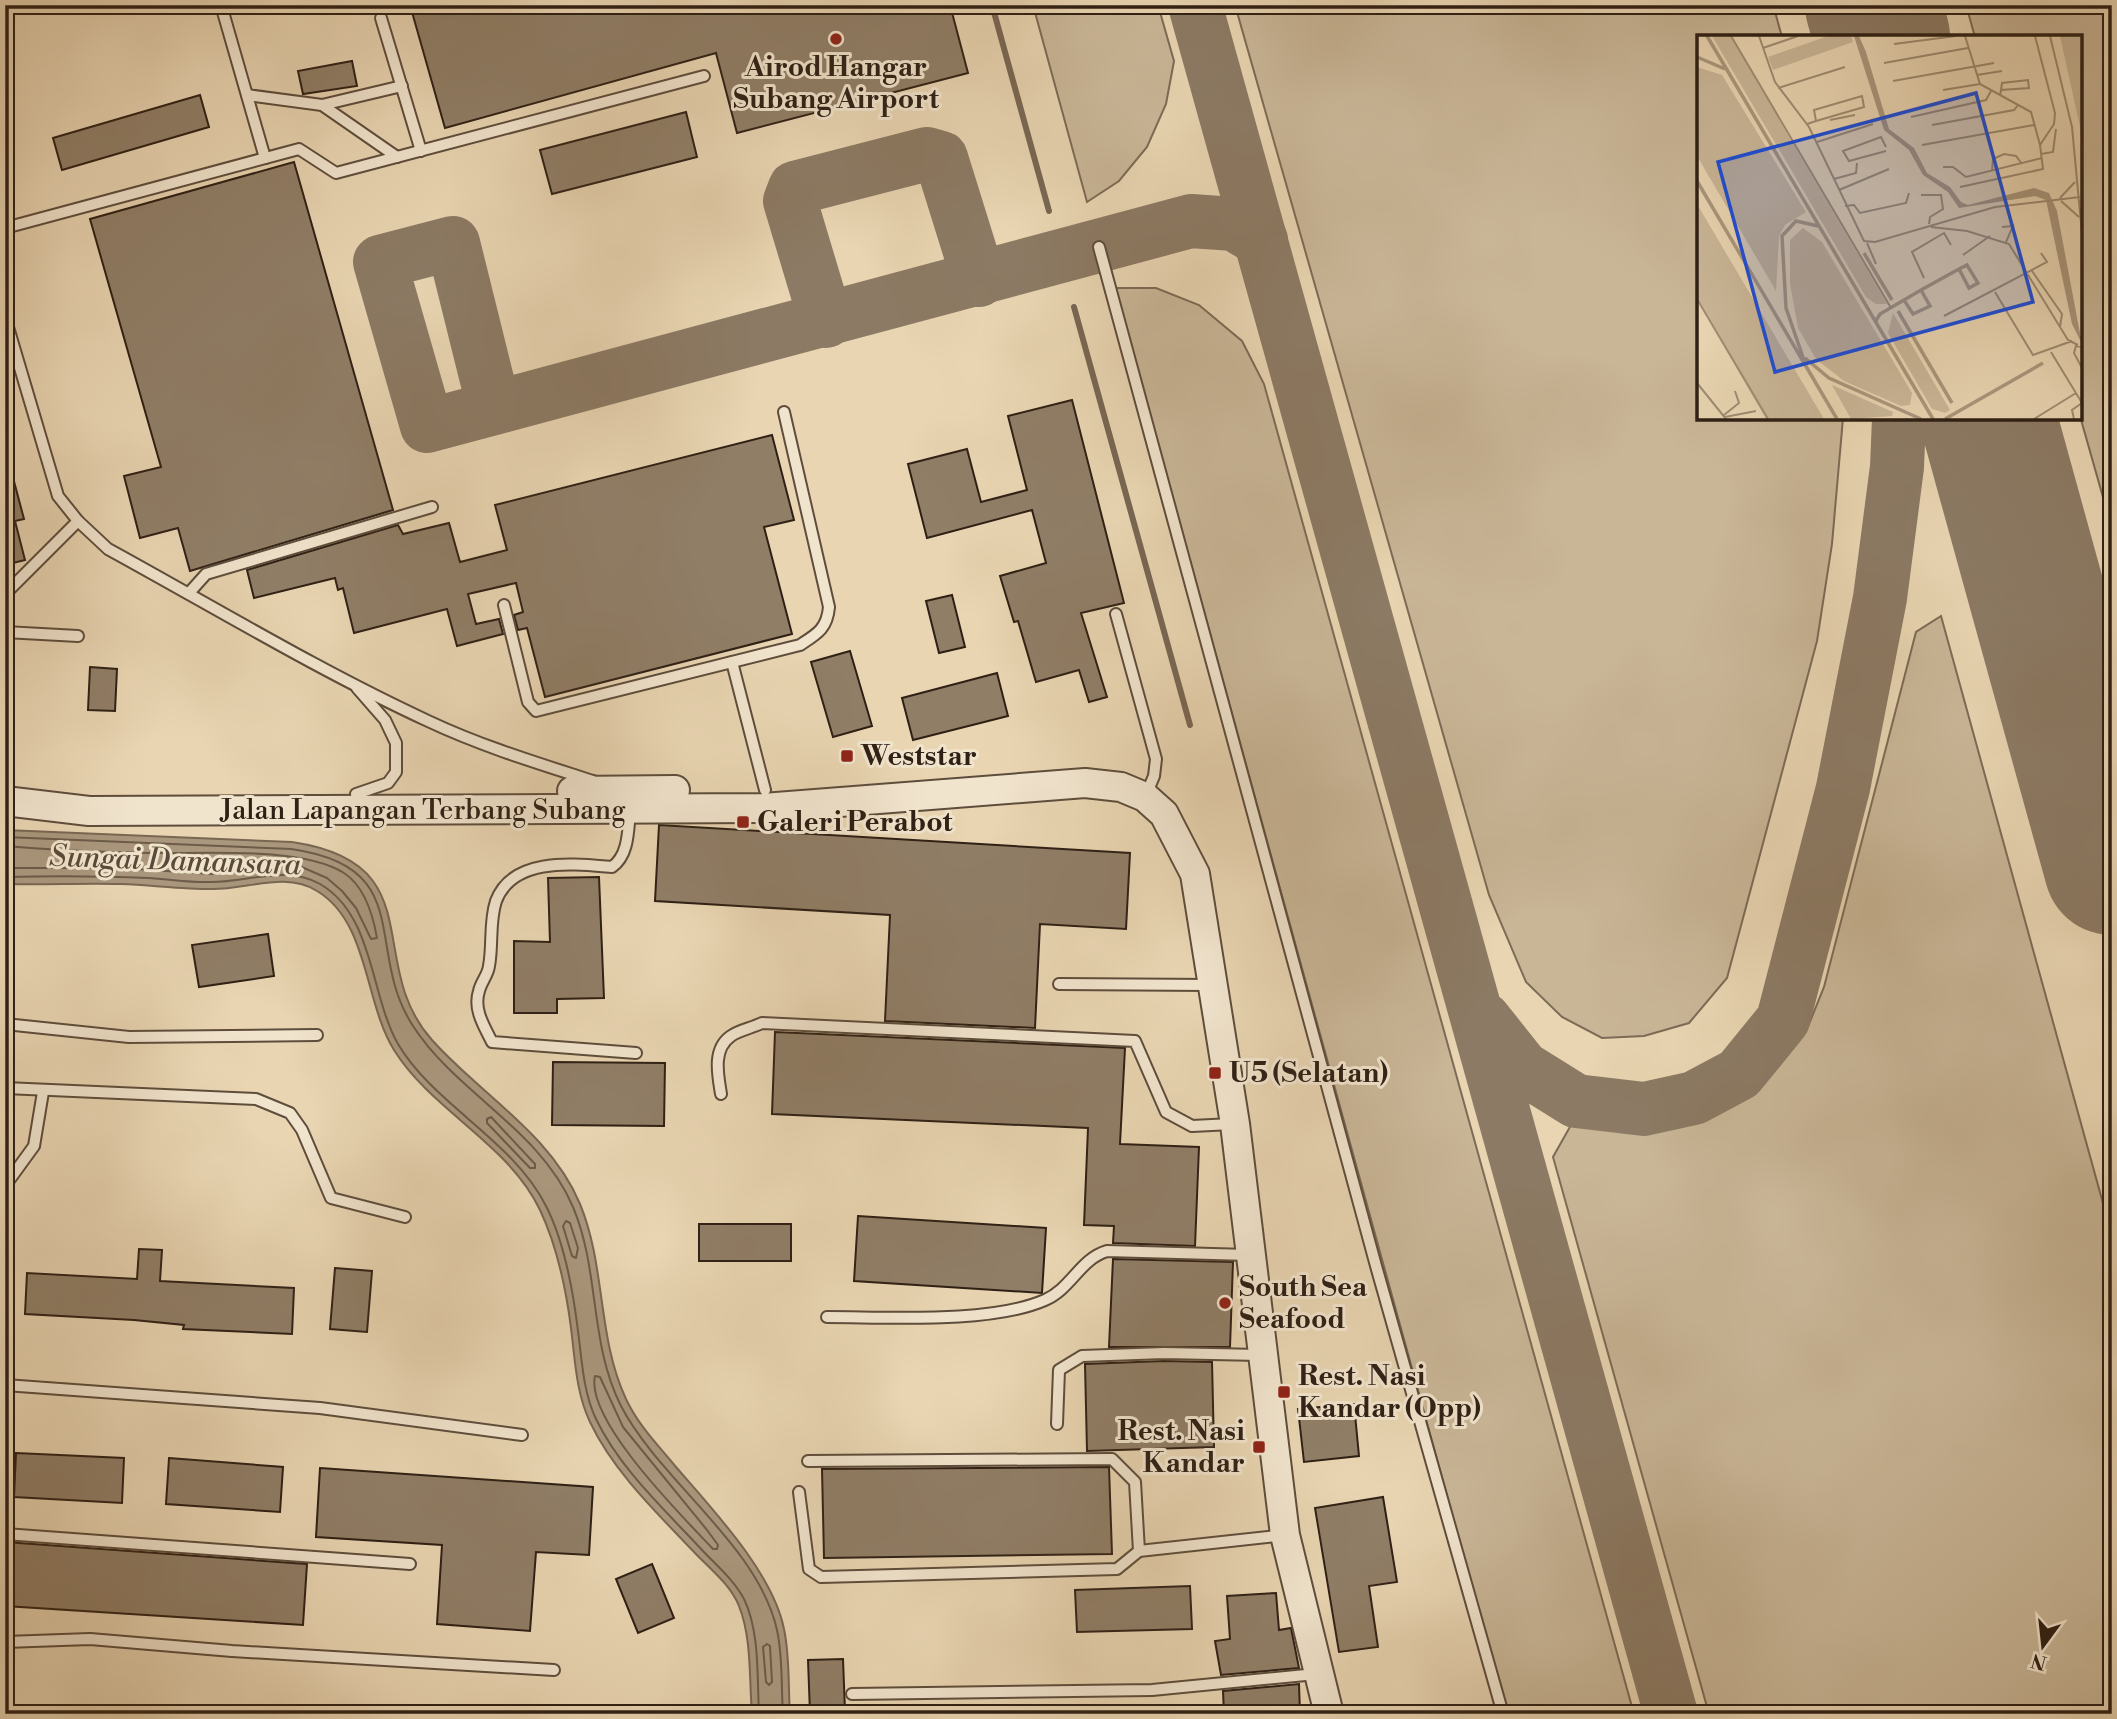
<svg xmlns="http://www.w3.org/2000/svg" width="2117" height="1719" viewBox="0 0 2117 1719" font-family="'Libre Bodoni',serif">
<rect width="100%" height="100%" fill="#e9d5b2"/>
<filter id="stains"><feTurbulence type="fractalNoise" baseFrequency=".00286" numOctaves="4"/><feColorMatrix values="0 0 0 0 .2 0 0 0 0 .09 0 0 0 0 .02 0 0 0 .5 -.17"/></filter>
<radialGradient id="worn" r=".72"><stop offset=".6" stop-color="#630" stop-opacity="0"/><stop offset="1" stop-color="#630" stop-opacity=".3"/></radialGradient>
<!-- green -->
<g fill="#c9b697" stroke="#7c6b56" stroke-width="2">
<polygon points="1033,5 1158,5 1174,61 1166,104 1147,147 1119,181 1087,202"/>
<polygon points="1235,5 1772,5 1774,8 1782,37 1699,37 1699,418 1843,418 1832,544 1817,641 1727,978 1689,1023 1644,1036 1602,1038 1562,1017 1526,982 1489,895"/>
<polygon points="1966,5 2112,5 2112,529 2080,416 2080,37 1975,37"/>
<polygon points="1115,288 1156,288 1199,305 1242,341 1264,384 1634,1714 1507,1714"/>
<polygon points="1941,616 2112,1236 2112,1714 1709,1714 1553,1157 1571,1125 1625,1132 1680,1126 1735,1103 1777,1066 1807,1029 1824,987 1916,632"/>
</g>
<!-- water -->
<path fill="#aa977d" stroke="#796753" stroke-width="2" d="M 5,830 L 292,842 C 434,863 363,963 432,1040 C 480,1094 551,1134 580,1204 C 606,1267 597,1337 626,1399 C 638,1425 658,1445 676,1467 C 713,1510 773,1573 784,1629 C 790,1657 788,1686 790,1714 L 752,1714 C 749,1678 752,1639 739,1606 C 730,1584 710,1569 694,1552 C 657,1513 613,1471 590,1422 C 576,1393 575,1359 571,1328 C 566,1289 557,1246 540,1210 C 509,1144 432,1111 394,1050 C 364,1002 369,922 317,891 C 286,871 245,890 211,889 C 181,889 151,885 121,884 C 82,883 44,885 5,884 Z"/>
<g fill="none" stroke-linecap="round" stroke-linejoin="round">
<!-- shore -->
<g stroke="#6c5c49" stroke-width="2">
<path d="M 5,837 L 291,849 C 418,867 363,949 413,1026 C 457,1094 540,1129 573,1207 C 600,1271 589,1343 621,1406 C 660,1481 758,1545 777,1630 C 783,1657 781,1686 783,1714"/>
<path d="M 5,846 C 53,850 102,852 149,853 C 201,854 301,846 344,873 C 364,886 373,915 377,938 L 371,939 L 356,908 L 342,891 L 327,878 L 297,865 L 212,874 L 120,868 L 5,868"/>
<path d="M 5,877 C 53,876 100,876 148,878 C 169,879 191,883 212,882 C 248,882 287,865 320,884 C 374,915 370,995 398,1044 C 434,1105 513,1140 546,1206 C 565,1243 573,1290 578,1331 C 582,1360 583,1392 596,1419 C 620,1469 665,1510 702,1550 C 716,1565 734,1580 744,1599 C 760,1632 757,1678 759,1714"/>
<polygon points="491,1117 535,1164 535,1168 530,1168 487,1123 487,1119"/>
<polygon points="566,1221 570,1223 578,1248 576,1258 572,1256 563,1226"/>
<path d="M 595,1376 L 600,1377 L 623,1427 L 707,1530 L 718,1545 L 717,1549 L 713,1549 C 683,1517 585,1420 595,1376 Z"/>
<polygon points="767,1644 770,1646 772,1682 769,1685 766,1682 763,1647"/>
</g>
<!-- stream -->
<g stroke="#796753" stroke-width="6">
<polyline points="992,5 1049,211"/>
<polyline points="1074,307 1190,725"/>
</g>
<!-- taxiway -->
<g stroke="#8c7a64" stroke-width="54">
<polyline points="1195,5 1671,1714"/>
<polyline points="1839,5 1858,37"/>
<polyline points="826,321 790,201 795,188 927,154 941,158 979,280"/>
<polyline points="494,408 453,243 380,262 427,426 1191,221 1234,224 1261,240"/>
<polyline points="1484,1019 1523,1068 1576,1101 1644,1109 1694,1098 1739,1074 1783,1020 1843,788 1880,598 1897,467 1899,418"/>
</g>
<!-- runway -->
<g stroke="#8c7a64" stroke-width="136">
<polyline points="1873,5 1882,37"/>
<polyline points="1988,418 2112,867"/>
</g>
</g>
<!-- building -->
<g fill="#907e67" stroke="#2f2015" stroke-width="2">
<polygon points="410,5 950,5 968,73 737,133 716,53 445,128"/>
<polygon points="352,61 357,86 303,94 298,71"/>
<polygon points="200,95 209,127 62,170 53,138"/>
<polygon points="686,112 697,157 552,194 540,150"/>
<polygon points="294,162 393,510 190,571 178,528 140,538 124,476 161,467 90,219"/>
<polygon points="1072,400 1124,603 1081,613 1107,697 1089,702 1079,670 1036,682 1018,621 1014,622 1000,576 1046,563 1032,510 927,538 908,464 967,449 981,502 1027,490 1008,416"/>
<polygon points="772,435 794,520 764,527 792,634 545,697 527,628 518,630 514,615 523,612 516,583 468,594 476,624 499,619 503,634 457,646 447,609 354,633 343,588 338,590 335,578 254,598 247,570 398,525 403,534 449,523 460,562 507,550 495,505"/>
<polygon points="5,470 11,470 24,519 15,521 25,560 5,565"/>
<polygon points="952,595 965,647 939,653 926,601"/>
<polygon points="850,651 872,726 833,737 811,662"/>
<polygon points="90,667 117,669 115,711 88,710"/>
<polygon points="997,673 1008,716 913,740 902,698"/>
<polygon points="659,825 1130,853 1126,929 1040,924 1035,1028 885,1021 890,915 655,901"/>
<polygon points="599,877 604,998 557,999 557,1013 514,1013 514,941 550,942 548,878"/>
<polygon points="268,934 274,976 199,987 192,945"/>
<polygon points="775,1032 1125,1048 1120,1144 1199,1147 1195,1246 1113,1243 1114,1226 1084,1225 1088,1128 772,1114"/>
<polygon points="553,1062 665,1063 664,1126 552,1125"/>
<polygon points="858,1216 1046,1228 1042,1293 854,1281"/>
<rect x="699" y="1224" width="92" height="37"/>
<polygon points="139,1249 162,1250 160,1281 294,1288 292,1334 183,1329 184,1325 134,1320 25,1314 27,1273 137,1279"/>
<polygon points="1113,1259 1233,1262 1230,1347 1109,1347"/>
<polygon points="335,1268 372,1271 367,1332 330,1329"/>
<polygon points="1164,1361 1212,1362 1214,1447 1087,1451 1085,1364"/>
<polygon points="1354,1404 1359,1456 1304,1462 1298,1409"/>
<polygon points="16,1453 124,1458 122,1503 14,1497"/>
<polygon points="169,1458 283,1467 280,1512 166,1504"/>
<polygon points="1109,1467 1112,1554 824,1558 822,1469"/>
<polygon points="320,1468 593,1487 589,1555 536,1552 530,1631 437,1624 442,1545 316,1537"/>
<polygon points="1383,1497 1397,1582 1369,1586 1378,1647 1339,1652 1315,1508"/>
<polygon points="5,1542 307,1564 303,1625 5,1606"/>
<polygon points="652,1564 674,1618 638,1633 616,1579"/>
<polygon points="1190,1586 1192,1629 1077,1632 1075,1590"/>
<polygon points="1276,1593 1279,1630 1291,1628 1299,1668 1221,1675 1215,1641 1230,1639 1227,1596"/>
<polygon points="843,1659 845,1711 810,1713 808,1660"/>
<polygon points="1299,1684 1300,1714 1224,1714 1223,1691"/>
</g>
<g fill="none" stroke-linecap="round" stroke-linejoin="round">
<!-- service casing -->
<g stroke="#5e4d3c" stroke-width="14">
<g id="service">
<polyline points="221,5 265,158"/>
<polyline points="381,18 421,151"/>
<polyline points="247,95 322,105 397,157"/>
<polyline points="322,105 402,86"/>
<polyline points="5,228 299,149 336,173 704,76"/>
<polyline points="1099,247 1376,1266 1503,1714"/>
<path d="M 5,317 L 58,496 L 78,521 L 108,549 C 214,607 318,670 428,721 C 481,746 537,763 593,781"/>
<polyline points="189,593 206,574 432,507"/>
<polyline points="5,594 78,521"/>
<path d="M 504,605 L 528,702 L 536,711 L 800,645 C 817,634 827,629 829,607 L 784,412"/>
<polyline points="1116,614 1156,759 1154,776 1146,795"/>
<polyline points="5,632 78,636"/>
<polyline points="732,662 765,790"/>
<polyline points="356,794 388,783 396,772 396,743 385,720 357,688"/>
<path d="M 630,811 C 628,830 629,855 612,867 C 575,864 513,856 496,901 C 489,922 493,945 489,966 C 488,975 481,982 479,991 C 473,1009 484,1026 492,1042 L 636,1053"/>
<polyline points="1059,984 1210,985"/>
<polyline points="5,1024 129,1037 317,1035"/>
<polyline points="5,1088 256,1099 290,1113 302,1130 331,1198 405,1217"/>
<path d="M 721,1094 C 718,1075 712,1049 731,1036 C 739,1030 752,1028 762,1023 L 1135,1041 L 1166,1112 L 1192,1126 L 1232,1124"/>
<polyline points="5,1180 10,1179 34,1146 43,1092"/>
<path d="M 827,1317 C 888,1317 990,1324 1045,1300 C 1071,1289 1080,1259 1107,1251 L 1248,1255"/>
<polyline points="5,1385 320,1408 522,1435"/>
<polyline points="1057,1424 1059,1370 1082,1356 1164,1353 1260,1355"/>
<polyline points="799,1492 809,1569 821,1577 1117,1569 1139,1551 1135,1482 1112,1459 808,1461"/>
<polyline points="5,1534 410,1564"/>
<polyline points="1139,1551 1285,1535"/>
<polyline points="5,1642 90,1639 232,1651 554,1670"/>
<polyline points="852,1694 1152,1690 1316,1674"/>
</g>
</g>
<!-- tertiary casing -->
<g stroke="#5e4d3c" stroke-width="32">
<g id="tertiary">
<polyline points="572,791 675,790"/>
<polyline points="5,801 89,811 763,808 1085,783 1121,787 1145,797 1164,814 1195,874 1235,1124 1285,1535 1329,1714"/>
</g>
</g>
<!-- service -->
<use href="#service" stroke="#f1e4cd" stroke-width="10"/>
<!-- tertiary -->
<use href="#tertiary" stroke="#f1e4cd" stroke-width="28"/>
</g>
<!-- markers -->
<g fill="#8f2418" stroke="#f1e4cd" stroke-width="2.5">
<circle cx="836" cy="39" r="7"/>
<rect x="840" y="749" width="14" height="14" rx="3.5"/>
<rect x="736" y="815" width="14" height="14" rx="3.5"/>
<rect x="1208" y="1066" width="14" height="14" rx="3.5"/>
<circle cx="1225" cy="1303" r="7"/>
<rect x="1277" y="1385" width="14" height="14" rx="3.5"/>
<rect x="1252" y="1440" width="14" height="14" rx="3.5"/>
</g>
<g text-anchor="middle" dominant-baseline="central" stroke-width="6" stroke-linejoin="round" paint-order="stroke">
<!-- poi labels -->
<g font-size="28" font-weight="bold" fill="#2f2015" stroke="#f1e4cd" text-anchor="start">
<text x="836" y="67" text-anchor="middle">Airod Hangar<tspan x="836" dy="32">Subang Airport</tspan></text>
<text x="861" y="756">Weststar</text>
<text x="757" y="822">Galeri Perabot</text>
<text x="1229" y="1073">U5 (Selatan)</text>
<text x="1239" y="1287">South Sea<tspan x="1239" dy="32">Seafood</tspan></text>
<text x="1298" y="1376">Rest. Nasi<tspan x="1298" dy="32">Kandar (Opp)</tspan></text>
<text x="1245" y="1431" text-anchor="end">Rest. Nasi<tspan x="1245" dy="32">Kandar</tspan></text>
</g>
<!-- street labels -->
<g font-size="28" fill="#2f2015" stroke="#f1e4cd">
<text x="423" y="810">Jalan Lapangan Terbang Subang</text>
</g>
<!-- water labels -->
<g font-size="30" font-style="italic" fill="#5a4a39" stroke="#f1e4cd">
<text transform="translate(175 861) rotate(2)">Sungai Damansara</text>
</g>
</g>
<!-- overview -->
<g transform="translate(1697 35)">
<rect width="385" height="385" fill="#e9d5b2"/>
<path d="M 15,1 L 33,1 L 190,269 L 179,269 L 169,262 ZM 131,1 L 154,1 L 156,7 L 76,35 L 71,22 ZM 363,1 L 385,1 L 385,102 L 383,92 ZM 0,32 L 25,40 L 109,177 L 88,190 L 82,201 L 79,256 L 0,121 ZM 0,169 L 127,384 L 69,384 L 0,265 ZM 106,193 L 125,207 L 215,358 L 213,370 L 204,371 L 147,346 L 119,324 L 101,293 L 93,249 L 93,205 ZM 196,278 L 253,375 L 248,378 L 235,374 L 191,298 ZM 135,350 L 196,377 L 195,381 L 154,384 Z" fill="#c9b697"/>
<path d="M 157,1 L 162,1 L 169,17 L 192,94 L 217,113 L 230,138 L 253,152 L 264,167 L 271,170 L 337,153 L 352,158 L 360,176 L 385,309 L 375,289 L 349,165 L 338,161 L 262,173 L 251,157 L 226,140 L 212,115 L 187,95 Z" fill="#aa977d"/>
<path fill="none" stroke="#aa977d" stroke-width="3.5" d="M 10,1 L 236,384M 0,22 L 28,34M 0,146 L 140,384M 167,218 L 195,265M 207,265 L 216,279 L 233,271 L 224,255M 201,276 L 255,368M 178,287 L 183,279 L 207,265 L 224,255 L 262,234 L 270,230 L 281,248 L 272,253 L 262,234M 108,323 L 132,343 L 224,384M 109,331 L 89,273 L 85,201 L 99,186 L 121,191M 248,384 L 346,328"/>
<path fill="none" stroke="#9f8d73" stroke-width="2" d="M 34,1 L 194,273M 62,1 L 78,47 L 112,92 L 167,206 L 178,207 L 298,172 L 383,162M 268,1 L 283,49 L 334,77 L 343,110M 353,1 L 375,92 L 385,199M 197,9 L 259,1M 66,13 L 101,1M 187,28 L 271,13M 280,40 L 305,36M 196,46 L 297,28M 81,53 L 148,32M 246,55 L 283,49M 303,61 L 304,55 L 332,53 L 331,45 L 305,48 L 304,55M 214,82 L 289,65 L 294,56M 133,85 L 158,80M 110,89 L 119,86 L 117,75 L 165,61 L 167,72 L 119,86M 235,90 L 317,75 L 321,70M 120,107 L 176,89M 225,110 L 337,90M 189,116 L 152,126 L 146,116 L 184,102 L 189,112M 344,119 L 356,117 L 359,94M 246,132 L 256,132 L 269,142 L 345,123M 295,136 L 296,124 L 307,119 L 319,121 L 325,129M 137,144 L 159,138 L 160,128M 263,152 L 346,134 L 343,110 L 357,89 L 358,78 L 338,1M 142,155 L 192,134M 224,160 L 244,160 L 246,174 L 233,182 L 232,189M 363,163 L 378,147M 364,166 L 382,182M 148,171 L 157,170 L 163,178 L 209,168 L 212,158M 234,192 L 270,196 L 312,209 L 371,305 L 381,310M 305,192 L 316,191 L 309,207M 170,208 L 179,229M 266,220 L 293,201M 335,236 L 365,279 L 363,292M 227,243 L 215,217 L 247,198 L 254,210M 298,257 L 336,320 L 375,306M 0,264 L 71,384M 247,281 L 350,227 L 344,218M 385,312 L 379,311 L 377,318 L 385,333M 354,317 L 385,368M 0,348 L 29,384M 27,380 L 42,368 L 38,356M 28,382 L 59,376M 337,384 L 379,358M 377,384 L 375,375 L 385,368"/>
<path fill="#1d4ed8" fill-opacity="0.15" stroke="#1d4ed8" stroke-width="3.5" d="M 279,58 L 336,267 L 78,337 L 21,127 Z"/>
<rect width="385" height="385" fill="none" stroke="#2f2015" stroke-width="3.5"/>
</g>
<!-- margin -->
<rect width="2117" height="1719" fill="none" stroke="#e9d5b2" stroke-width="28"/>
<rect x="7" y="7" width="2103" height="1705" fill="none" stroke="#2f2015" stroke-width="3.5"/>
<rect x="14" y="14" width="2089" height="1691" fill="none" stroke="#2f2015" stroke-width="2"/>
<!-- north arrow -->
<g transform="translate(2043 1646) rotate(195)" stroke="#f1e4cd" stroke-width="5" paint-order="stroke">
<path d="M0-5L12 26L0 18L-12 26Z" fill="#2f2015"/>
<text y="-10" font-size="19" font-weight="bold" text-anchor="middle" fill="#2f2015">N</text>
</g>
<rect width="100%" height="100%" filter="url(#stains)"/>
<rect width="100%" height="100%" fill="url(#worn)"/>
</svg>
